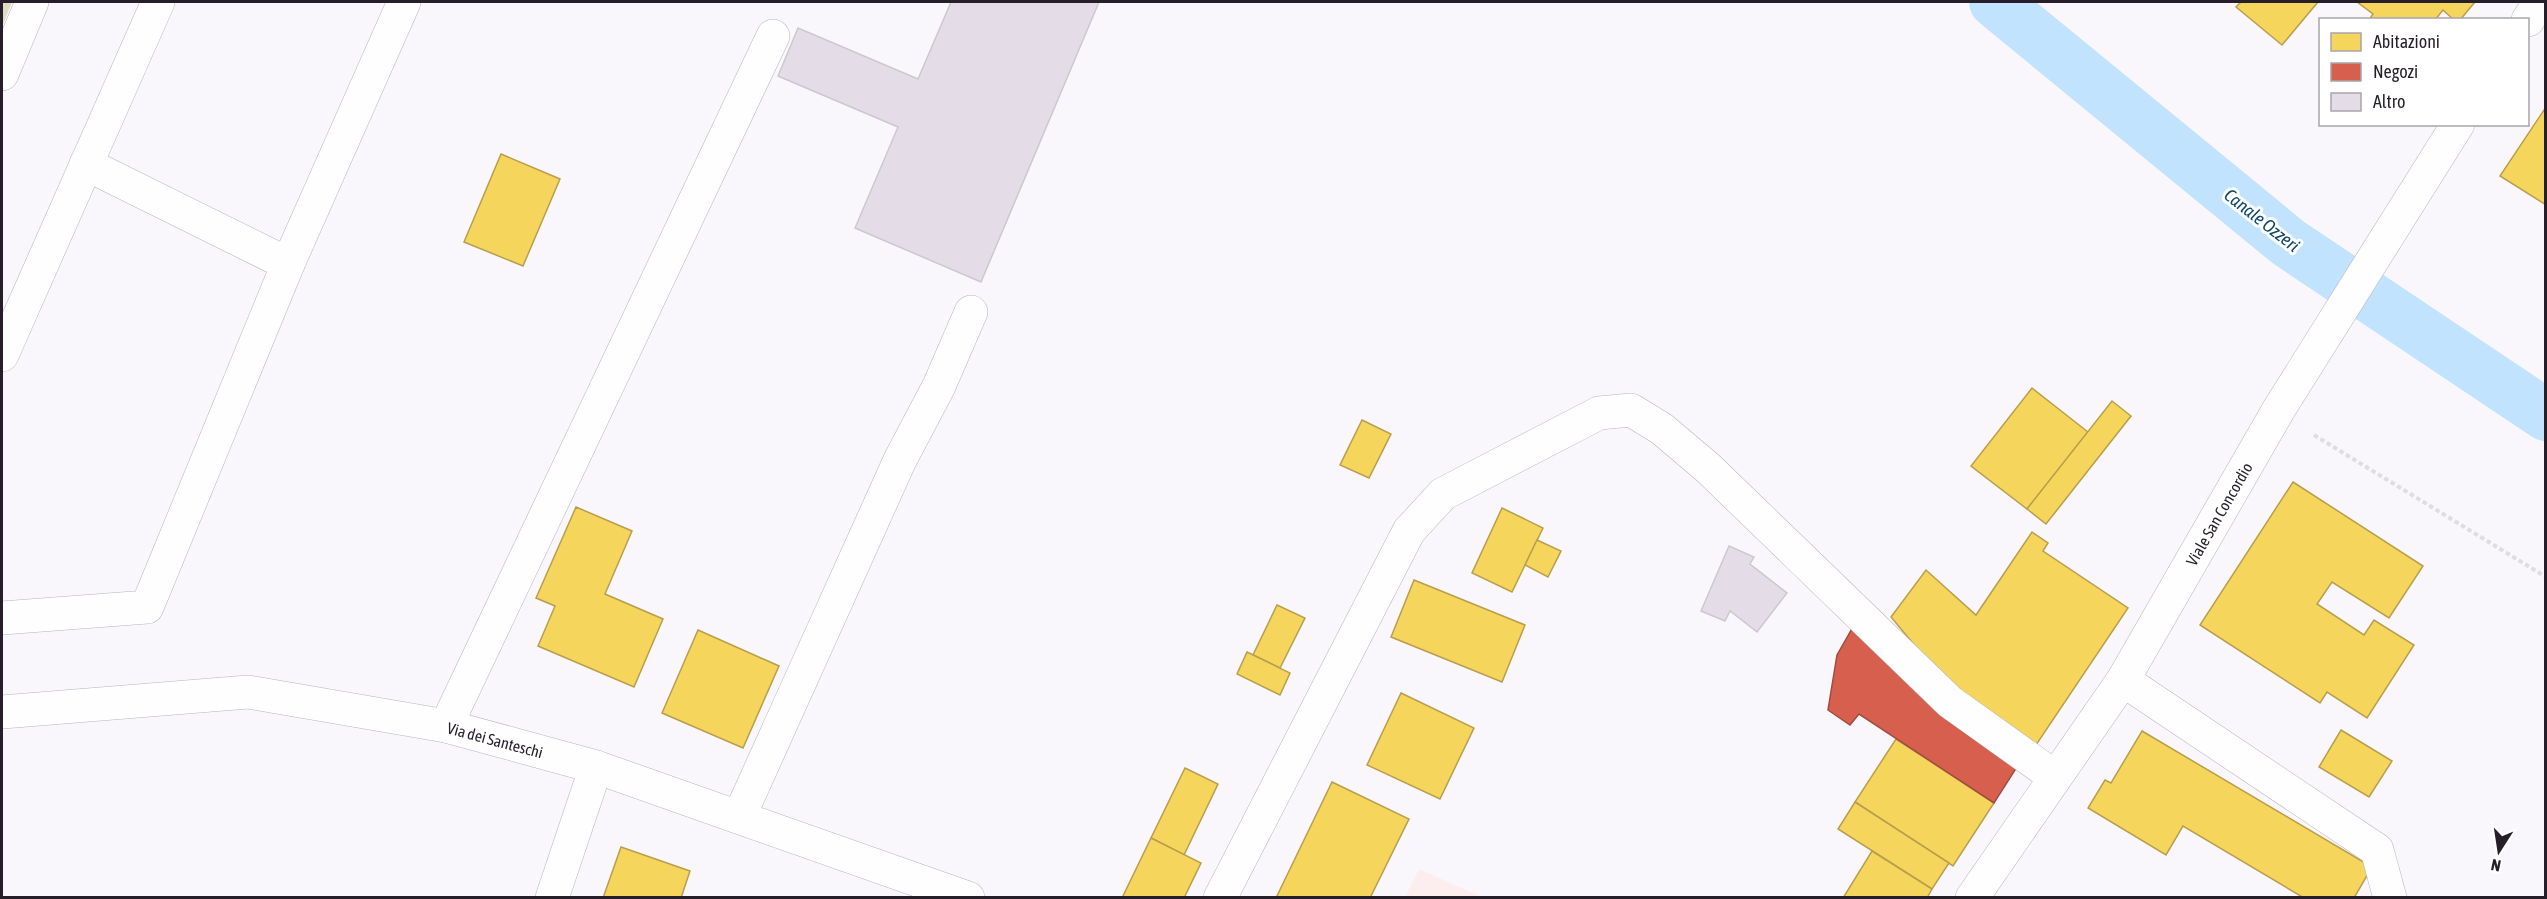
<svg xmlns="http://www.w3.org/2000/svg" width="2547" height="899" viewBox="0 0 2547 899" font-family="'Asap Condensed',sans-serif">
<rect width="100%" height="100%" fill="#faf7fc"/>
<!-- commercial -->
<polygon fill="#fceeef" points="1419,869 1482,897 1405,897"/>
<!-- forest -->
<polygon fill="#dcddc2" points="2,2 12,2 2,27"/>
<!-- homes -->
<g fill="#f6d55c" stroke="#b89e4d" stroke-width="1.5">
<polygon points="2241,2 2318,2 2282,45 2236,7"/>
<polygon points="2357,2 2475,2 2460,20 2454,20 2443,10 2435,20 2369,20 2373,14"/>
<polygon points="2546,107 2546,205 2500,176"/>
<polygon points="501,154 560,179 523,266 464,242"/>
<polygon points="2032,388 2088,432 2027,509 1971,466"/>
<polygon points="2112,401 2131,416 2046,524 2027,509"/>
<polygon points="1362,420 1391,434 1369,478 1340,465"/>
<polygon points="2293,482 2423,566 2389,618 2332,582 2317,604 2364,635 2374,620 2414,645 2367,718 2327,692 2320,703 2200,625"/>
<polygon points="576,507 632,531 605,594 663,619 634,687 538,646 555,606 536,598"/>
<polygon points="1502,508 1543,528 1512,592 1472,573"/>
<polygon points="2032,532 2048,543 2043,551 2128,608 2034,748 1950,688 1891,617 1926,570 1976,615"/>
<polygon points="1537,540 1561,551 1548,577 1525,565"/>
<polygon points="1414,580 1525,625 1502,682 1391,637"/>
<polygon points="1277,605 1305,618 1280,668 1253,655"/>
<polygon points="698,630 779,666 743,748 662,713"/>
<polygon points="1247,652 1290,673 1280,695 1237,674"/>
<polygon points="1401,693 1474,728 1440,799 1367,765"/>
<polygon points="2341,730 2392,761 2369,797 2319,767"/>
<polygon points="2142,731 2372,867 2354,898 2304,898 2183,826 2166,855 2088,808 2105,780 2111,783"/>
<polygon points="1896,739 1994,803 1953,866 1855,802"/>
<polygon points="1185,768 1218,784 1184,855 1151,838"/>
<polygon points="1332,782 1409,819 1370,898 1276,898"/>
<polygon points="1855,802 1949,863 1932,889 1838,829"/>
<polygon points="1151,838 1201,863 1184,898 1122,898"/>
<polygon points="621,847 690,871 681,898 603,898"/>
<polygon points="1872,851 1932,889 1927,898 1843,898"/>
</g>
<!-- shops -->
<polygon fill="#d6604d" stroke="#a14c42" stroke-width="1.5" points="1857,620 2022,759 1994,803 1859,714 1850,725 1828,710 1837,655"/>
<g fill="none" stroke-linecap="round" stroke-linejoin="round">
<!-- canal -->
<polyline stroke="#c2e3fd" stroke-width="52" points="1995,2 2289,243 2546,415"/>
</g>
<!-- building -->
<g fill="#e4dde7" stroke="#ccc8cf" stroke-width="1.5">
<polygon points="951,2 1099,2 981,282 855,228 898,127 778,76 798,28 918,79"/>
<polygon points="1729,546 1754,557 1750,564 1787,593 1757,632 1730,611 1725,621 1701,611"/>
</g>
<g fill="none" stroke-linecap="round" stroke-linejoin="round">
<!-- minor casing -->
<g stroke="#b9b4bb" stroke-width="34">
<g id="minor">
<polyline points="2,74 32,2"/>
<polyline points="86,164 288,264"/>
<polyline points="2,355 158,2"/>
<polyline points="2,618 147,607 288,264 404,2"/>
<polyline points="2123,680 2377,850 2390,898"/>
<polyline points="2,712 248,692 446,726 596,767 968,898"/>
<polyline points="446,726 773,36"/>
<polyline points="739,817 900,460 939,386 971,312"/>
<polyline points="552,898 596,767"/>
<polyline points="1220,898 1409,531 1443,494 1599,413 1631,410 1662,429 1708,468 1950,702 2055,777"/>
</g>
</g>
<!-- major casing -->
<g stroke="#b9b4bb" stroke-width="34">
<g id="major">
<polyline points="2528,20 2540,2"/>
<polyline points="1972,898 2123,680 2279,409 2458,124"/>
</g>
</g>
<!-- path -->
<polyline stroke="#dedddf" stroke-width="4" stroke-dasharray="4.5 3" stroke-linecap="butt" points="2314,435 2546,577"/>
<!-- minor -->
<use href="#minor" stroke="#fefeff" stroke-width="33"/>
<!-- major -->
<use href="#major" stroke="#fefeff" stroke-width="33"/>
</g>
<g text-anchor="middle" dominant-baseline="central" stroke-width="6" stroke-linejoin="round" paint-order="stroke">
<!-- street labels -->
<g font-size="16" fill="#261f29" stroke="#fff">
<text transform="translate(2219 514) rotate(-60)">Viale San Concordio</text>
<text transform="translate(495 740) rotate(15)">Via dei Santeschi</text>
</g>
<!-- water labels -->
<g font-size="18" font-style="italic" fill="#0d4869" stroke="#fff">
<text transform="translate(2262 220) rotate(38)">Canale Ozzeri</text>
</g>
</g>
<!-- border -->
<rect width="2547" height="899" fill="none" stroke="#261f29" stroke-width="6"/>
<!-- legend -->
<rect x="2319" y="18" width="210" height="108" fill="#ffffff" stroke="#a8a5a9" stroke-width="1.5"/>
<rect x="2331" y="33" width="30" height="18" fill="#f6d55c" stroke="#a8a5a9" stroke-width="1.5"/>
<text x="2373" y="48" font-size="18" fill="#261f29">Abitazioni</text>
<rect x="2331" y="63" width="30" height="18" fill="#d6604d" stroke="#a8a5a9" stroke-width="1.5"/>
<text x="2373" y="78" font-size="18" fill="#261f29">Negozi</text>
<rect x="2331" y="93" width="30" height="18" fill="#e4dde7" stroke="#a8a5a9" stroke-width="1.5"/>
<text x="2373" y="108" font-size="18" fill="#261f29">Altro</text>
<!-- north arrow -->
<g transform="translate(2499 851) rotate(192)" stroke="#ffffff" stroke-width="4.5" paint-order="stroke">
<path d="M0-4.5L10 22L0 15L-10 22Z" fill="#261f29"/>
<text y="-9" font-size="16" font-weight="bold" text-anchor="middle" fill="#261f29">N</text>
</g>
</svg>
